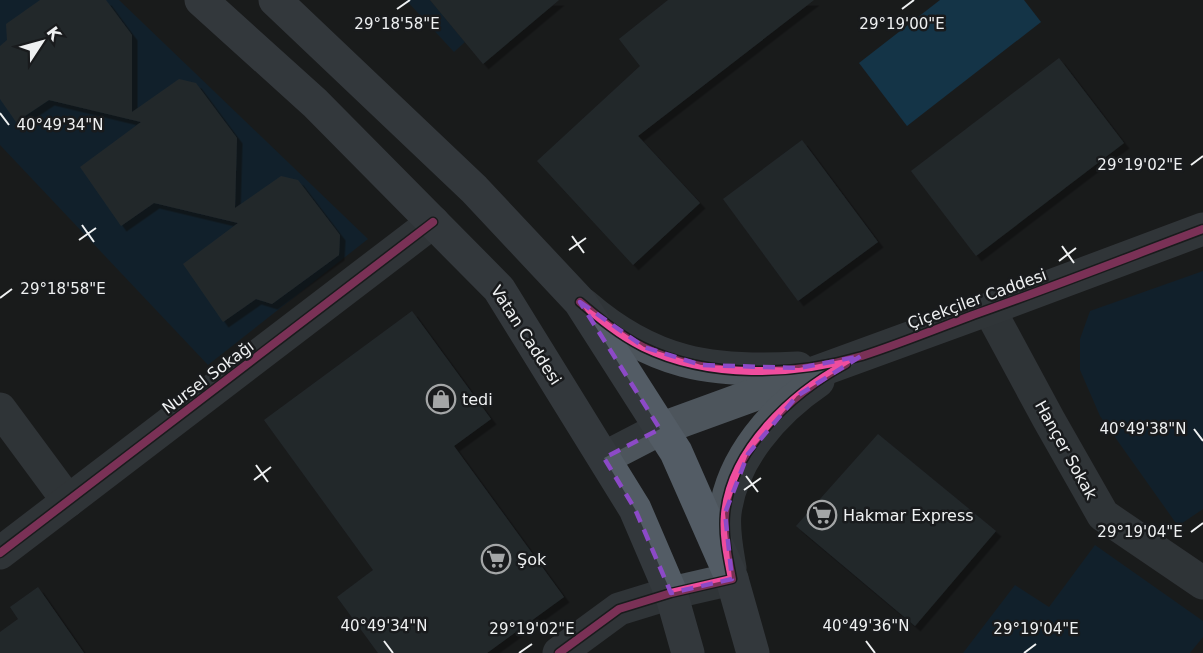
<svg xmlns="http://www.w3.org/2000/svg" width="1203" height="653" viewBox="0 0 1203 653" font-family="'DejaVu Sans',sans-serif">
<defs>
<filter id="shadow"><feDropShadow dx="5.5" dy="5.5" stdDeviation="0" flood-color="#0009"/></filter>
</defs>
<rect width="100%" height="100%" fill="#1a1b1c"/>
<!-- green -->
<g fill="#08273e">
<polygon points="0,0 119,0 368,239 208,365 0,145"/>
<polygon points="406,0 430,0 465,42 454,52"/>
<polygon points="1203,271 1203,509 1178,526 1100,416 1080,370 1080,339 1090,311"/>
<polygon points="1095,545 1203,621 1203,637 1190,653 963,653 1015,585 1049,607"/>
</g>
<!-- water -->
<polygon fill="#0e527d" points="940,0 1024,0 1041,22 907,126 859,63"/>
<!-- building -->
<g fill="#2d383e" filter="url(#shadow)">
<polygon points="40,0 106,0 132,35 132,112 179,79 196,83 237,138 235,208 281,176 298,180 340,235 339,255 272,304 256,299 223,322 183,264 238,223 154,203 121,226 80,167 141,122 49,100 16,122 0,99 0,46 7,40 6,24"/>
<polygon points="430,0 559,0 483,64"/>
<polygon points="668,0 814,0 638,136 700,203 633,265 537,161 640,66 619,39"/>
<polygon points="1059,58 1124,143 976,256 911,171"/>
<polygon points="802,140 878,242 798,301 723,199"/>
<polygon points="412,311 491,419 454,446 564,597 487,653 378,653 337,597 373,570 264,420"/>
<polygon points="878,434 996,531 915,626 796,526"/>
<polygon points="38,587 84,653 0,653 0,632 18,619 10,607"/>
</g>
<g fill="none" stroke-linecap="round" stroke-linejoin="round">
<!-- street -->
<g stroke="#4a5259" stroke-width="33">
<polyline points="989,309 1049,420 1103,515 1203,583"/>
<polyline points="0,409 68,501"/>
<polyline points="0,553 433,222"/>
<polyline points="559,653 619,609 671,593 732,579"/>
</g>
<!-- secondary -->
<g stroke="#4d555c" stroke-width="33">
<path d="M 584,305 C 652,364 711,373 798,368"/>
<polyline points="604,458 660,429 989,309 1203,229"/>
<path d="M 730,568 C 727,550 723,531 725,513 C 732,458 775,410 818,381"/>
</g>
<!-- primary -->
<g stroke="#535c65" stroke-width="33">
<polyline points="201,0 315,103 499,289 635,509 671,593 688,653"/>
<polyline points="275,0 474,189 580,302 676,452 732,579 753,653"/>
</g>
<!-- cycleway casing -->
<g stroke="#191b1d" stroke-width="11">
<g id="cycleway">
<path d="M 580,302 C 600,319 619,335 643,347 C 709,379 793,376 862,356 C 899,344 936,329 973,315 C 1050,288 1126,258 1203,229"/>
<polyline points="0,553 433,222"/>
<path d="M 559,653 L 619,609 L 671,593 L 732,579 C 728,558 723,536 725,514 C 731,449 792,393 846,364"/>
</g>
</g>
<!-- cycleway -->
<use href="#cycleway" stroke="#ef4d9e" stroke-width="8"/>
</g>
<!-- marked area -->
<path d="M0 0H1203V653H0ZM 580,302 L 644,347 L 701,365 L 799,368 L 861,356 L 797,396 L 748,454 L 725,513 L 732,579 L 671,593 L 635,509 L 604,458 L 660,429 Z" fill="#1a1b1c" fill-opacity=".55" fill-rule="evenodd"/>
<path fill="none" stroke="#8c4ac7" stroke-width="4.5" stroke-dasharray="12 8" stroke-linejoin="round" d="M 580,302 L 644,347 L 701,365 L 799,368 L 861,356 L 797,396 L 748,454 L 725,513 L 732,579 L 671,593 L 635,509 L 604,458 L 660,429 Z"/>
<!-- ticks -->
<path fill="none" stroke="#eff1f2" stroke-width="2" d="M 397,9 L 410,0M 902,9 L 914,0M 0,113 L 9,125M 1191,165 L 1203,156M 82,225 L 94,242M 572,236 L 584,253M 79,240 L 96,228M 1062,246 L 1074,263M 569,250 L 586,238M 1059,261 L 1076,248M 0,298 L 12,289M 1194,429 L 1203,441M 256,465 L 268,482M 746,476 L 758,492M 254,480 L 271,467M 744,490 L 761,478M 1191,532 L 1203,523M 384,641 L 393,653M 866,641 L 875,653M 519,653 L 532,644M 1024,653 L 1036,644"/>
<!-- icons -->
<defs>
<g id="shop-ring" transform="scale(1.5)"><circle r="9.5" fill="#191b1d" stroke="#a4a6a7" stroke-width="1.5"/><path d="M-5-2.5h2.3a2.7 3.5 0 0 1 5.4 0H5L5.5 6h-11ZM-1.5-2.5h3a1.5 2.3 0 0 0-3 0Z" fill="#a4a6a7"/></g>
<g id="supermarket-ring" transform="scale(1.5)"><circle r="9.5" fill="#191b1d" stroke="#a4a6a7" stroke-width="1.5"/><path d="M-6-5.5h2.5l.6 2H6L4.5 2H-2.5L-4.4-4H-6ZM-1.5 3.2a1.3 1.3 0 1 0 .1 0ZM3 3.2a1.3 1.3 0 1 0 .1 0Z" fill="#a4a6a7"/></g>
</defs>
<g fill-rule="evenodd">
<use href="#shop-ring" x="441" y="399"/>
<use href="#supermarket-ring" x="822" y="515"/>
<use href="#supermarket-ring" x="496" y="559"/>
</g>
<g text-anchor="middle" dominant-baseline="central" stroke-width="5" stroke-linejoin="round" paint-order="stroke">
<!-- street labels -->
<g font-size="16" fill="#eff1f2" stroke="#191b1d">
<text transform="translate(977 299) rotate(-20)">Çiçekçiler Caddesi</text>
<text transform="translate(526 335) rotate(57)">Vatan Caddesi</text>
<text transform="translate(208 377) rotate(-37)">Nursel Sokağı</text>
<text transform="translate(1066 450) rotate(61)">Hançer Sokak</text>
</g>
<!-- poi labels -->
<g font-size="16" fill="#eff1f2" stroke="#191b1d" text-anchor="start">
<text x="462" y="399">tedi</text>
<text x="843" y="515">Hakmar Express</text>
<text x="517" y="559">Şok</text>
</g>
</g>
<g font-size="15" text-anchor="middle" fill="#eff1f2" stroke="#191b1d" stroke-width="5" stroke-linejoin="round" paint-order="stroke">
<text x="397" y="29">29°18'58"E</text>
<text x="902" y="29">29°19'00"E</text>
<text x="60" y="130">40°49'34"N</text>
<text x="1140" y="170">29°19'02"E</text>
<text x="63" y="294">29°18'58"E</text>
<text x="1143" y="434">40°49'38"N</text>
<text x="1140" y="537">29°19'04"E</text>
<text x="384" y="631">40°49'34"N</text>
<text x="866" y="631">40°49'36"N</text>
<text x="532" y="634">29°19'02"E</text>
<text x="1036" y="634">29°19'04"E</text>
</g>
<!-- north arrow -->
<g transform="translate(42 42) rotate(54)" stroke="#191b1d" stroke-width="4.5" paint-order="stroke">
<path d="M0-4.5L10 22L0 15L-10 22Z" fill="#eff1f2"/>
<text y="-9" font-size="16" font-weight="bold" text-anchor="middle" fill="#eff1f2">K</text>
</g>
</svg>
